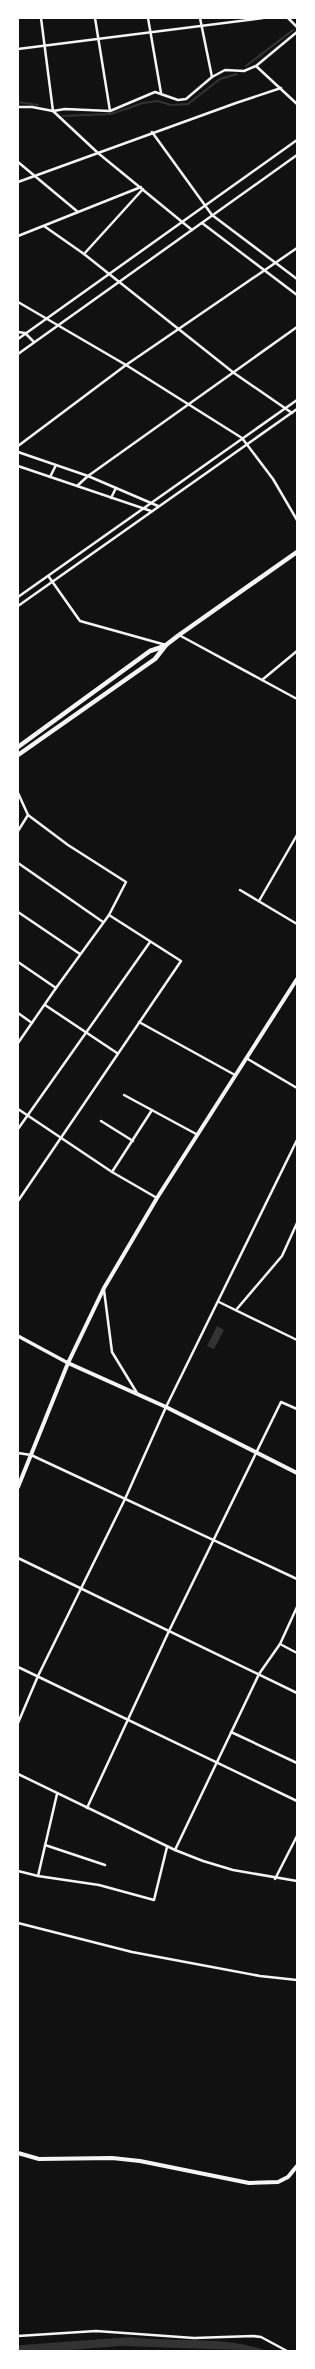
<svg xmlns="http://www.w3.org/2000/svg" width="315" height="2369" viewBox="0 0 315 2369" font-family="Georgia,serif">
<rect width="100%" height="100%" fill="#111"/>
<!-- water -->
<g fill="#333">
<polygon points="217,1326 224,1330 214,1349 207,1346"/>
<path d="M 130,2337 C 174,2343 225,2335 267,2351 L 121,2346 L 56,2351 L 18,2351 L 18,2346 L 22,2345 Z"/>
</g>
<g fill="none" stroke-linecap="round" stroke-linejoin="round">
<!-- stream -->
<g stroke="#333" stroke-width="2">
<polyline points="246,66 293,30"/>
<polyline points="18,102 38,105"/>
<polyline points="63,116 111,114 143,103 158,101 171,105 188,104 220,79 237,74"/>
</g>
<!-- minor -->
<g stroke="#f5f5f5" stroke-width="2.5">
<polyline points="41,18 53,111 98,153 192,230"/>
<polyline points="95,18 110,111"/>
<polyline points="148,18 161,93"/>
<polyline points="200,18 212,77"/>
<polyline points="288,18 297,27"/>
<polyline points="18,49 263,18"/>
<polyline points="256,66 297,104"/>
<polyline points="18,107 32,107 53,111 65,109 110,111 155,92 178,100 186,99 212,77 225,70 244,71 256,66 297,32"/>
<polyline points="152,132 212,215 297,279"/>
<polyline points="18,162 78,212"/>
<polyline points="18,182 236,103 281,88"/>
<polyline points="202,223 297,295"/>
<polyline points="44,226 84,254 234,373 292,413"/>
<polyline points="18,236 141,187"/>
<polyline points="84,254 143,189"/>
<polyline points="18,302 126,365 242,438 273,479 297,520"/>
<polyline points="18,332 25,333 34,342"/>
<polyline points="18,339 297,140"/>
<polyline points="18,354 297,155"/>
<polyline points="18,446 126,365 297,248"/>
<polyline points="18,452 88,476 158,506"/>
<polyline points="18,466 151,511"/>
<polyline points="50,477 56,465"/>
<polyline points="77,486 88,476 297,327"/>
<polyline points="111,498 116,488"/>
<polyline points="49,577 80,621 166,645"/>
<polyline points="18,597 297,400"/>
<polyline points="18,606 297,409"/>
<polyline points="179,635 297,699"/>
<polyline points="262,680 297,651"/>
<polyline points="18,793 28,815 68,845 126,882 109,915 56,988 18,1043"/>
<polyline points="18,831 28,815"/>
<polyline points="18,863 103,922"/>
<polyline points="240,890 297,924"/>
<polyline points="259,901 297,835"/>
<polyline points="18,912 80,954"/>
<polyline points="18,962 56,988"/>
<polyline points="45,1005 117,1053"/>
<polyline points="18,1013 32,1023"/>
<polyline points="139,1022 235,1075"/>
<polyline points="246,1058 297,1088"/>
<polyline points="124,1095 198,1135"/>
<polyline points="18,1109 112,1172 157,1198"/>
<polyline points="101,1121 133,1141"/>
<polyline points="18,1129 150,942"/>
<polyline points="112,1172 152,1110"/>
<polyline points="18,1201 181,961 109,915"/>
<polyline points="104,1290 112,1352 137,1393"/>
<polyline points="219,1302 297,1340"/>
<polyline points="236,1310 282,1256 297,1223"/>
<polyline points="18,1453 31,1455 297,1579"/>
<polyline points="18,1558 297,1693"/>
<polyline points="280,1644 297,1653"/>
<polyline points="18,1667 297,1801"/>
<polyline points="18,1723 38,1676 125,1499 166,1407 297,1140"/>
<polyline points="231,1732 297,1763"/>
<polyline points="18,1774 175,1850 203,1861 233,1870 297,1881"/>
<polyline points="87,1808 169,1631 281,1402 297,1409"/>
<polyline points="45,1845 105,1865"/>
<polyline points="175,1850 259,1674 280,1644 297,1607"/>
<polyline points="18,1871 38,1876 57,1794"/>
<polyline points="38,1876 99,1885 154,1900 167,1847"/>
<polyline points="275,1879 297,1836"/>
<polyline points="18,1923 132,1952 260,1976 297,1980"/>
<polyline points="18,2336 96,2331 194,2338 253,2336 261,2337 287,2351"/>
</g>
<!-- tertiary -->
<polyline stroke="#f5f5f5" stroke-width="3.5" points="18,1336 68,1363"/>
<!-- secondary -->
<polyline stroke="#f5f5f5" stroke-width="4" points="18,1487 68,1363"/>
<!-- primary -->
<g stroke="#f5f5f5" stroke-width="4">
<polyline points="297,979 157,1198 104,1288 68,1363 166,1407 297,1473"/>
<polyline points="18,2153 39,2159 112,2158 140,2161 249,2183 278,2182 288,2177 297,2166"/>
</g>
<!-- trunk -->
<g stroke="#f5f5f5" stroke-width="4.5">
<polyline points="18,747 150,651 165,646"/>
<polyline points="18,755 155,659 166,645 179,635 297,552"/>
</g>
</g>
<!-- border -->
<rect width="315" height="2369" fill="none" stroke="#ffffff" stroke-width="38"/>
</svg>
